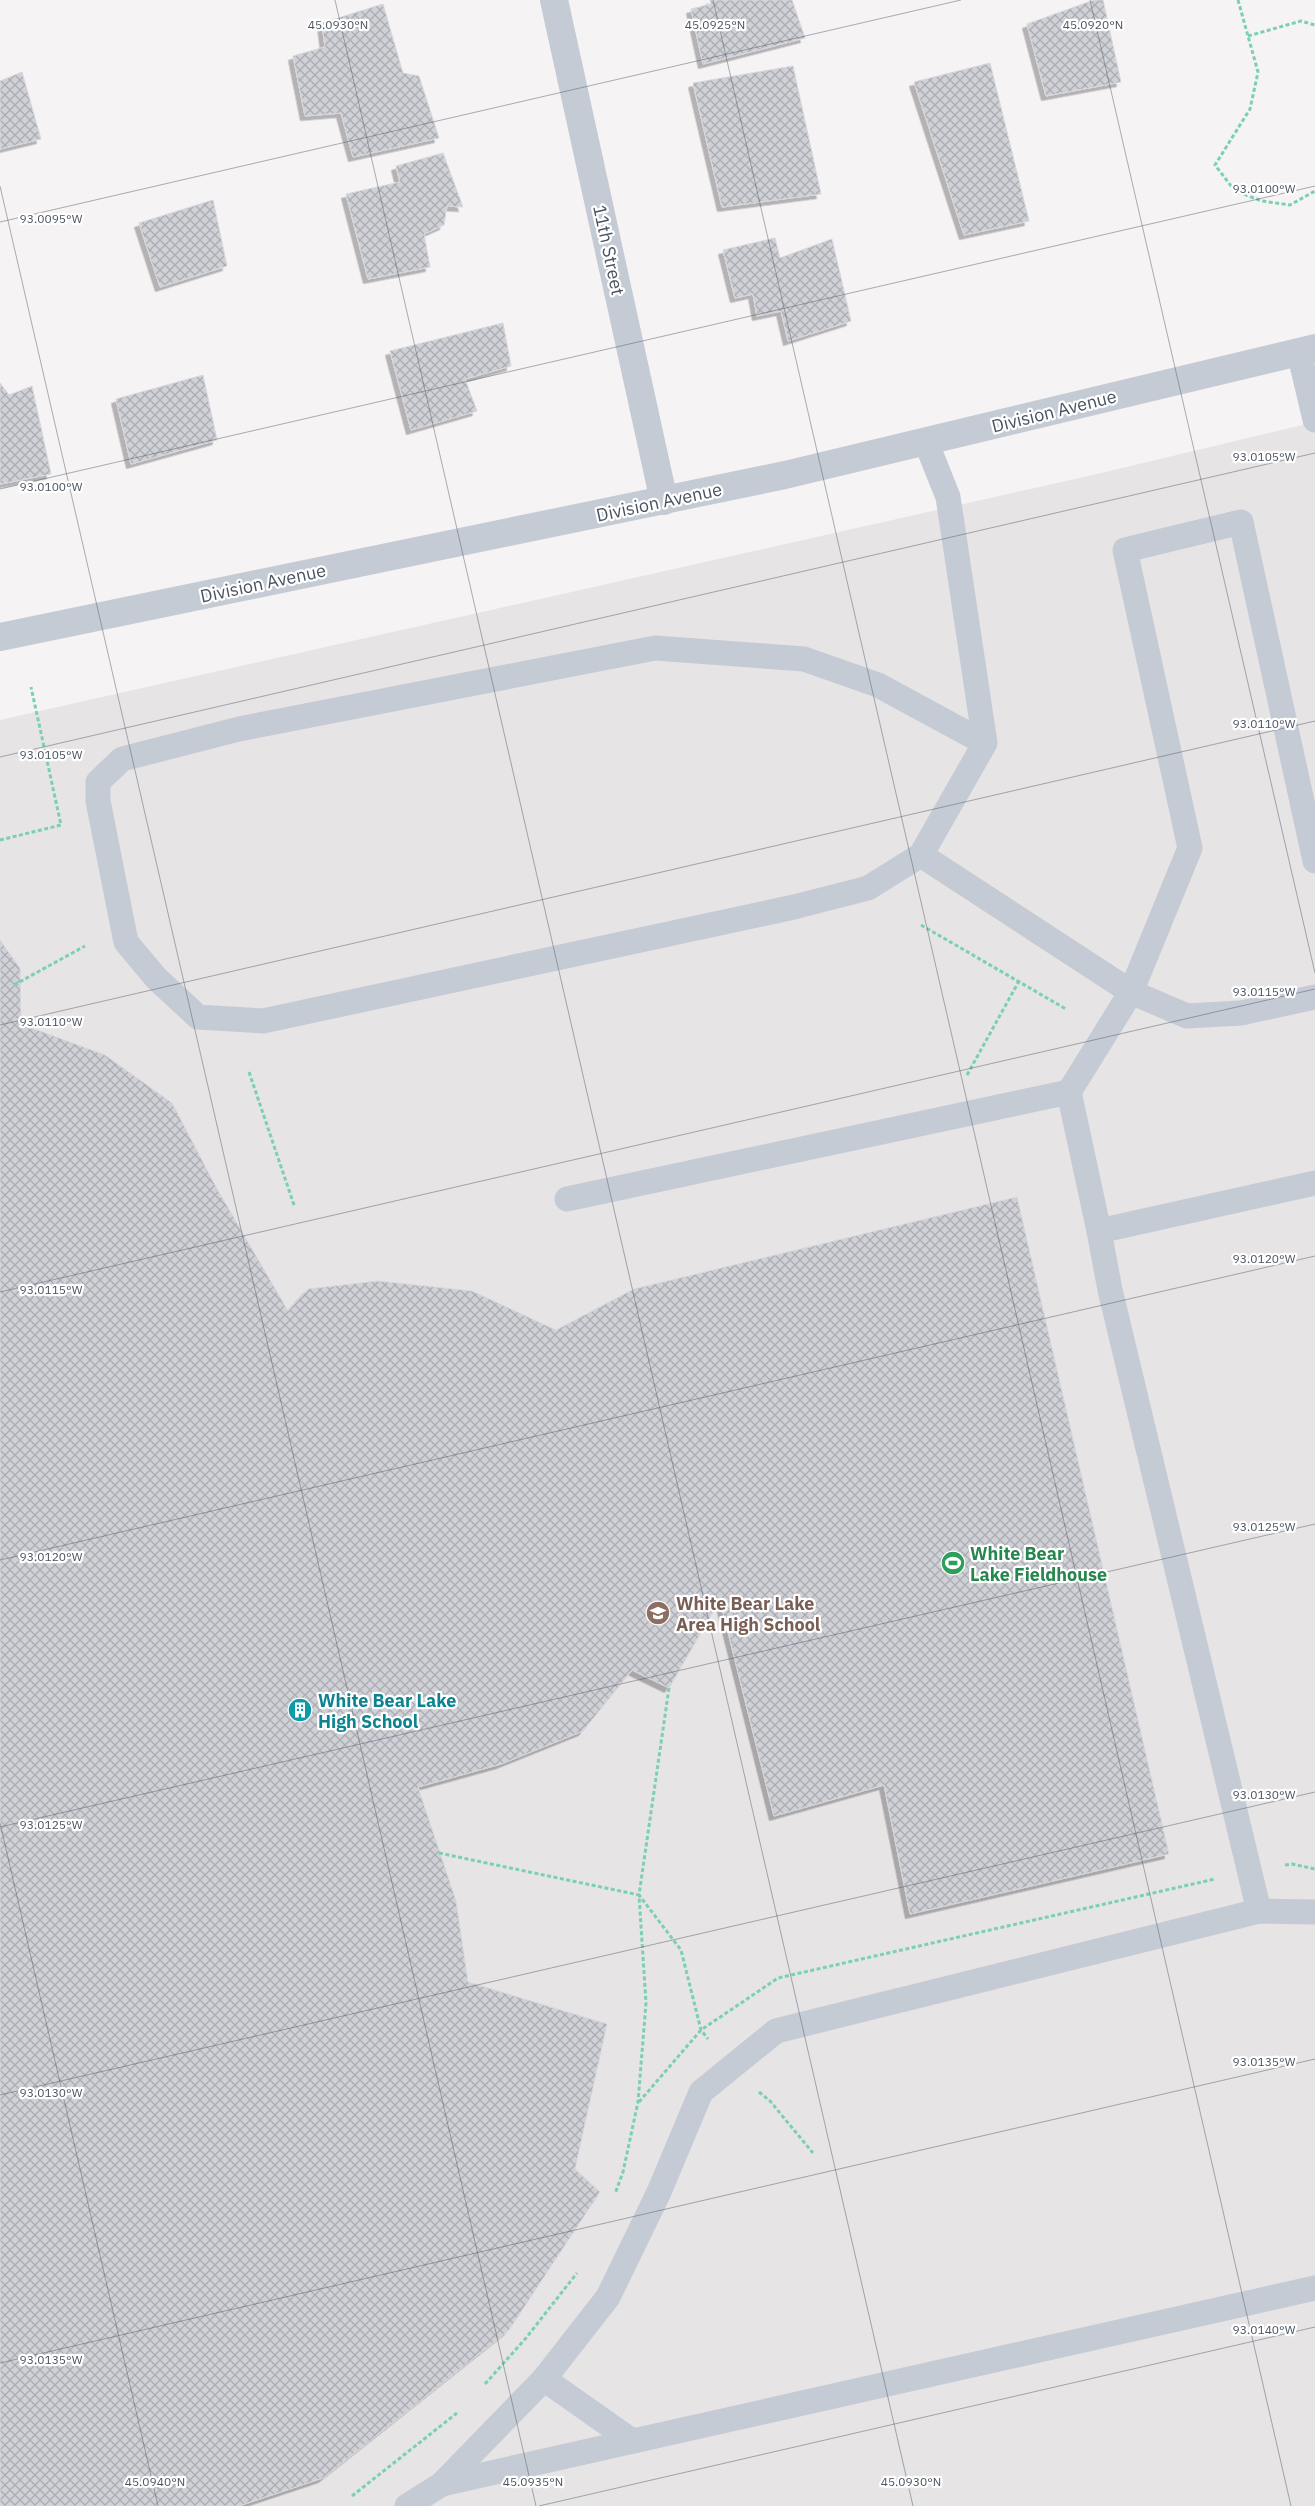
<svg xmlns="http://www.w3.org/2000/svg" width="1315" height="2506" viewBox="0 0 1315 2506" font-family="'IBM Plex Sans',sans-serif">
<defs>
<pattern id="building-cross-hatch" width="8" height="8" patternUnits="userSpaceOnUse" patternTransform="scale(1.25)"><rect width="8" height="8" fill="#cfd1d7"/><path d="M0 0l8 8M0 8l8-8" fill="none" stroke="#aaacb2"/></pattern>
<filter id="shadow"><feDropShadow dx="-4.5" dy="4.5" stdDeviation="0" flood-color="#0004"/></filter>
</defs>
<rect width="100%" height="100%" fill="#f5f3f3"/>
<!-- education -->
<polygon fill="#e6e4e5" points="1315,422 1315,2506 0,2506 0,720 1093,475"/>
<!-- building -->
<g fill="url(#building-cross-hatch)" stroke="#d7d8de" filter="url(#shadow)">
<polygon points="710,0 792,0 805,38 703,64 691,9 711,4"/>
<polygon points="1094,0 1103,0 1121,82 1046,96 1027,24"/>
<polygon points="383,4 403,73 419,76 439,138 353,157 341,113 305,116 293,56 325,47 322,23"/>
<polygon points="990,63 1029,221 964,235 914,82"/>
<polygon points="793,66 821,194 722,207 693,83"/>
<polygon points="22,72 41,139 0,149 0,81"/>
<polygon points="443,153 463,207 447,206 444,225 424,234 430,267 368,279 346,194 400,182 396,166"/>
<polygon points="213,200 227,266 160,287 139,223"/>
<polygon points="775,238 780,258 832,239 851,321 788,341 781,311 757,316 753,294 735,298 723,250"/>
<polygon points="503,323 511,366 465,379 477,411 411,430 390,351"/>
<polygon points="203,375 217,440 131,464 116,399"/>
<polygon points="0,383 9,395 32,386 51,474 0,484"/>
<polygon points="0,940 20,968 21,1024 105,1055 172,1103 216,1187 288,1311 308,1289 378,1281 472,1291 556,1330 634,1289 1017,1197 1169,1854 910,1914 884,1785 774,1816 720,1600 669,1688 632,1670 583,1731 501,1764 418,1787 456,1901 468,1982 607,2024 575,2169 600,2192 509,2330 323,2478 239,2506 0,2506"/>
</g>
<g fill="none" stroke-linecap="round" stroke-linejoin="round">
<!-- path -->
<g stroke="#7ad0b2" stroke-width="3" stroke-dasharray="4 2.5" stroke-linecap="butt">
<polyline points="1238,0 1258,72 1250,109 1215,165 1235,191 1262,201 1290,205 1315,191"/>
<polyline points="1248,36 1301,21 1315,25"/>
<polyline points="0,840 61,825 31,687"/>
<polyline points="921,925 1066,1009"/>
<polyline points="14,985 85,946"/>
<polyline points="249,1072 294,1205"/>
<polyline points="967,1075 1019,981"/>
<polyline points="669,1688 639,1895 681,1950 701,2030 708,2039"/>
<polyline points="439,1853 639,1895 646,2003 638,2102 623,2172 615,2194"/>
<polyline points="1285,1865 1292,1864 1315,1869"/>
<polyline points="759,2092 770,2101 813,2153"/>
<polyline points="639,2102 701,2030 778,1978 1215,1879"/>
<polyline points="485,2384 526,2338 577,2273"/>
<polyline points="352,2496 457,2413"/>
</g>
<!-- service -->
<g stroke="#c4cbd4" stroke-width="25">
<polyline points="1299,352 1315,420"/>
<polyline points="926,442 948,497 985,743 921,855 868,888 794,907 263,1021 198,1017 156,978 126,942 98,801 98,782 122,759 239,729 655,648 804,659 878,685 985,743"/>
<polyline points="921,855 1131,992 1187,1016 1241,1013 1315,997"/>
<polyline points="567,1199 1069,1092"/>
<polyline points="1099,1231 1069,1092 1131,992 1190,848 1125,550 1241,522 1315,861"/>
<polyline points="1259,1911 1110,1290 1099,1231 1315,1183"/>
<polyline points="544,2379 632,2441"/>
<polyline points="442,2484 1315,2288"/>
<polyline points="407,2506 442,2484 544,2379 608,2297 659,2192 701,2092 776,2031 1259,1911 1315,1912"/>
</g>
<!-- minor -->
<polyline stroke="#c4cbd4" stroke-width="28" points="554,0 664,501"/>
<!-- tertiary -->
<polyline stroke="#c4cbd4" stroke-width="28" points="0,637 785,475 1315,348"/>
</g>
<!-- ticks -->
<path fill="none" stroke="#4a5361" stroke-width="1" stroke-opacity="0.45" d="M 335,0 L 913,2506M 713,0 L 1291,2506M 1090,0 L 1315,973M 0,186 L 536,2506M 0,222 L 961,0M 0,489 L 1315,186M 0,757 L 1315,453M 0,1025 L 1315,721M 0,1292 L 1315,989M 0,1560 L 1315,1256M 0,1823 L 158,2506M 0,1827 L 1315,1524M 0,2095 L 1315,1792M 0,2363 L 1315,2059M 539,2506 L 1315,2327"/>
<!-- icons -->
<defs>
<g id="stadium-disc" transform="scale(1.25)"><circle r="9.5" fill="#2e9e5b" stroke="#fff"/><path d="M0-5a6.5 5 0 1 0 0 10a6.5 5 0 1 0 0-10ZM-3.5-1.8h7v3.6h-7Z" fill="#fff"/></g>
<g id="school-disc" transform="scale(1.25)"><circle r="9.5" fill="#8d6e63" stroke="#fff"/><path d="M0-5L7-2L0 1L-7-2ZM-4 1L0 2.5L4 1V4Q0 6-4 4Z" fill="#fff"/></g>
<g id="building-disc" transform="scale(1.25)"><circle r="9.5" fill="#0f9aa8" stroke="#fff"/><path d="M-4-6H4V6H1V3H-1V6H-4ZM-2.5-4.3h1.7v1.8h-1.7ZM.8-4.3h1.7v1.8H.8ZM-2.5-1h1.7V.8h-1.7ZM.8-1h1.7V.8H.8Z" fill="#fff"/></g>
</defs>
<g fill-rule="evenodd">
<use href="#stadium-disc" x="953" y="1563"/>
<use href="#school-disc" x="658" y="1613"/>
<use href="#building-disc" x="300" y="1710"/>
</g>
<g text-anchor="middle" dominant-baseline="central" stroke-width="4.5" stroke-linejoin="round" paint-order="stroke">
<!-- street labels -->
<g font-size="18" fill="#4a5361" stroke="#fff">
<text transform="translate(609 250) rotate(78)">11th Street</text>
<text transform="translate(1054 411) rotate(-14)">Division Avenue</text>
<text transform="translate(659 502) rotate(-12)">Division Avenue</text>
<text transform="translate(263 583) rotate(-12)">Division Avenue</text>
</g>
<!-- leisure labels -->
<g font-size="18" font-weight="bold" fill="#27864d" stroke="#fff" text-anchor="start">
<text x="970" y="1553">White Bear<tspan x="970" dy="21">Lake Fieldhouse</tspan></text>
</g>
<!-- education labels -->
<g font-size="18" font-weight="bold" fill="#785e54" stroke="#fff" text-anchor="start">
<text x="676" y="1603">White Bear Lake<tspan x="676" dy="21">Area High School</tspan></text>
</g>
<!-- culture labels -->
<g font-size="18" font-weight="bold" fill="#0d838f" stroke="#fff" text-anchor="start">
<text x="318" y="1700">White Bear Lake<tspan x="318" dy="21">High School</tspan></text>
</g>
</g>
<g font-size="12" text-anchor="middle" fill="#4a5361" stroke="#fff" stroke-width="4.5" stroke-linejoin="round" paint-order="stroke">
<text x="338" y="29">45.0930°N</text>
<text x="715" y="29">45.0925°N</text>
<text x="1093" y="29">45.0920°N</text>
<text x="1264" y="193">93.0100°W</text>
<text x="51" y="223">93.0095°W</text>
<text x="1264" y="461">93.0105°W</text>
<text x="51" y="491">93.0100°W</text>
<text x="1264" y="728">93.0110°W</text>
<text x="51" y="759">93.0105°W</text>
<text x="1264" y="996">93.0115°W</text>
<text x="51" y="1026">93.0110°W</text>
<text x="1264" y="1263">93.0120°W</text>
<text x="51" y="1294">93.0115°W</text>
<text x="1264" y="1531">93.0125°W</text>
<text x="51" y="1561">93.0120°W</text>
<text x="1264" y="1799">93.0130°W</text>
<text x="51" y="1829">93.0125°W</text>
<text x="1264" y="2066">93.0135°W</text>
<text x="51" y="2097">93.0130°W</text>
<text x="1264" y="2334">93.0140°W</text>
<text x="51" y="2364">93.0135°W</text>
<text x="155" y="2486">45.0940°N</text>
<text x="533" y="2486">45.0935°N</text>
<text x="911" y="2486">45.0930°N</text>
</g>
</svg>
